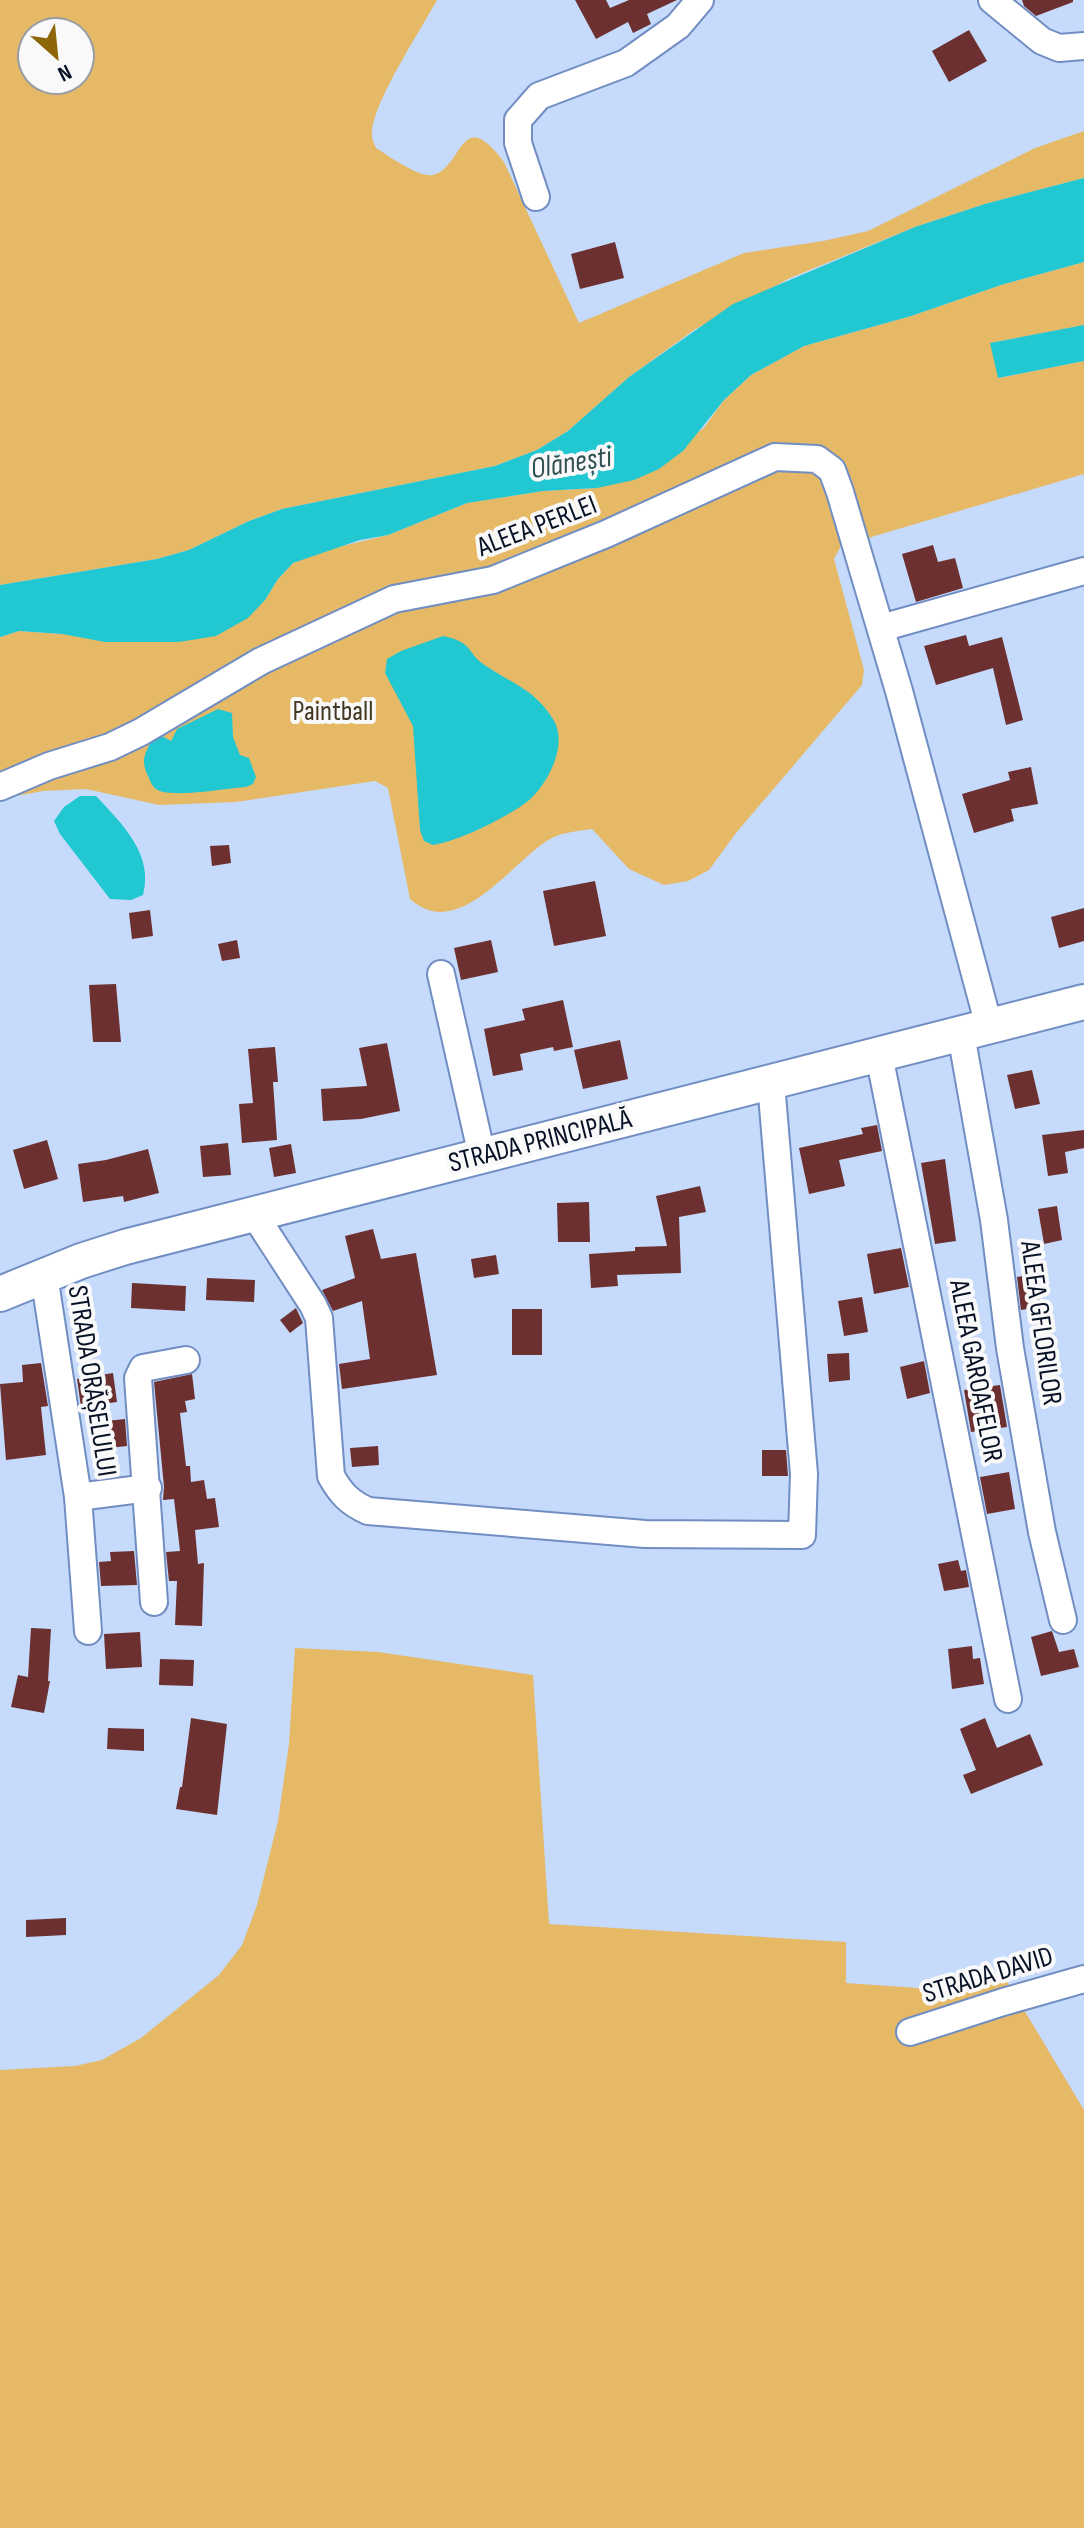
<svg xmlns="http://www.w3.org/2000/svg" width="1084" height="2528" viewBox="0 0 1084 2528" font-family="'Sofia Sans Condensed',sans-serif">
<rect width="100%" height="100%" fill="#c6dafb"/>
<!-- green -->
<g fill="#e5b966" fill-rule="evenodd">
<path d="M 0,0 L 437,0 C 420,31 376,98 372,130 C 371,137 373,142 376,148 C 389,156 419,178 433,175 C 463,168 460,103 504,162 L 579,323 L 744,253 L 823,241 L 868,231 L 1035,148 L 1084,131 L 1084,178 L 985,204 L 915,227 L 790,278 L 694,330 L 629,377 L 568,431 L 537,450 L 495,466 L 282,509 L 249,521 L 189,550 L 157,559 L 0,585 ZM 32,32 L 80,32 L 80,80 L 32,80 Z"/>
<path d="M 1084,262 L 1084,325 L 991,343 L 999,378 L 1084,361 L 1084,474 L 841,546 L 834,559 L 864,670 L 862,685 L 736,833 L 709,870 L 688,881 L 664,885 L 629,869 L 592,829 C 579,831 562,832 550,839 C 511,862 459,943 410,899 L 388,788 L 375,781 L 236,802 L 159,805 L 86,789 L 43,791 L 0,799 L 0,637 L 19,631 L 62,634 L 265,600 L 278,579 L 293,563 L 326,550 L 388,535 L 467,503 L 543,491 L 597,488 L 703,429 L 724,400 L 751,375 L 804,346 L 911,316 L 1004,284 Z"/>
<polygon points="295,1648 378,1652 533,1675 549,1924 846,1942 846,1983 918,1988 1002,1973 1084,2110 1084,2528 0,2528 0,2070 75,2066 102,2060 141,2038 219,1975 242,1945 257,1905 278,1821 289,1744"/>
</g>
<!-- water -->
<g fill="#21c7d1">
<polygon points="1084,178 1084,262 1004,284 911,316 804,346 751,375 724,400 683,451 659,469 634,480 597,488 543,491 467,503 388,535 360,540 293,563 278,579 265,600 248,618 216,636 179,642 105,642 62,634 19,631 0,637 0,585 157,559 189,550 249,521 282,509 495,466 537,450 568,431 629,377 733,304 915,227 985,204"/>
<polygon points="1084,325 1084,361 998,378 990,343"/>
<path d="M 443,636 C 474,642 466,653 486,666 C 513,684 535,690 553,719 C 569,744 548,784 528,801 C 508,817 457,842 433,845 L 424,841 L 420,830 L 413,726 L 385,673 L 387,659 L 401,651 Z"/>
<path d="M 218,709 L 232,713 L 233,737 L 240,755 L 249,758 L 256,777 L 253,784 L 246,787 C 227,788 169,799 156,789 C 153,787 150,781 149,778 C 140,761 144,754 154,737 L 162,736 L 171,741 L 177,729 Z"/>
<path d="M 80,796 L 96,796 C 122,824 154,854 143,895 L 131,900 L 110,899 L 60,834 L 54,821 L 64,807 Z"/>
</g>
<!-- building -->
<g fill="#6c3030">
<polygon points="575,0 606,0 610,8 629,0 677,0 647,14 651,24 633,33 628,22 596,39"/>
<polygon points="1022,0 1073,0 1073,2 1036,16 1024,6"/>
<polygon points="969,30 987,61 949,82 932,51"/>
<polygon points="615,242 624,278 580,289 571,254"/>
<polygon points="933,545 938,562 955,558 963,588 916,602 902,554"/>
<polygon points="966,635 969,646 1002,637 1023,720 1006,725 993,668 936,685 924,646"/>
<polygon points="1031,767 1038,804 1011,809 1014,821 974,833 962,794 1010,780 1008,772"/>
<polygon points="229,845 231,863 212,866 210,846"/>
<polygon points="595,881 606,936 554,946 543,891"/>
<polygon points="1084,908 1084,941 1059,948 1051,917"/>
<polygon points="150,910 153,936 132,939 129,913"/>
<polygon points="237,940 240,958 222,961 218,944"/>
<polygon points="491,940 498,972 461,980 454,948"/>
<polygon points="116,984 121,1042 93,1042 89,985"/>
<polygon points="563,1000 573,1047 554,1051 553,1047 520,1054 523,1070 493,1076 484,1029 525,1020 522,1009"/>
<polygon points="620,1040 628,1079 583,1089 574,1050"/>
<polygon points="387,1043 400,1111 361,1119 323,1121 321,1089 367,1086 359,1048"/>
<polygon points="275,1047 278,1082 273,1082 277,1140 242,1143 239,1104 253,1103 248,1049"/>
<polygon points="1032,1070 1040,1104 1015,1109 1007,1075"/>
<polygon points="877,1125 882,1151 839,1160 845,1186 809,1194 799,1148 863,1134 861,1128"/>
<polygon points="1084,1130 1084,1148 1065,1152 1068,1173 1048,1176 1042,1135"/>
<polygon points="47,1140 58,1179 24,1189 13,1150"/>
<polygon points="228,1143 231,1175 203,1177 200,1146"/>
<polygon points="291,1144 296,1173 274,1177 269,1148"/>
<polygon points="148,1149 159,1193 124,1202 123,1196 83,1202 78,1164 106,1160"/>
<polygon points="945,1159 956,1241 935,1244 921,1163"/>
<polygon points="700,1186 706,1212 679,1217 681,1273 617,1275 618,1286 591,1288 589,1254 635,1251 635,1247 667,1246 656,1196"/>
<polygon points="589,1202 590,1242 558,1242 557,1203"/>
<polygon points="1057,1206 1062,1240 1044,1244 1038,1209"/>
<polygon points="373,1229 381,1259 416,1253 437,1375 342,1389 339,1364 370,1359 362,1301 333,1311 322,1290 355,1278 345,1236"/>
<polygon points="901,1248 909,1287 874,1294 867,1254"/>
<polygon points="496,1255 499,1274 474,1278 471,1259"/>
<polygon points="1035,1274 1041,1307 1021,1310 1017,1277"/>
<polygon points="207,1278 255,1280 254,1302 206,1300"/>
<polygon points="132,1283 186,1286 185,1311 131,1308"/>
<polygon points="862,1297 868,1332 844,1336 838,1301"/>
<polygon points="296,1308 303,1323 290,1333 280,1320"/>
<rect x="512" y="1309" width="30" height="46"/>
<polygon points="849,1353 850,1380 829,1382 827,1354"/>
<polygon points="924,1361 930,1393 907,1399 900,1367"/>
<polygon points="41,1363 48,1406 41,1407 46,1455 6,1460 0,1384 23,1382 22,1365"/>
<polygon points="113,1373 117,1402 81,1407 77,1379"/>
<polygon points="192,1374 195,1399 185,1401 187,1412 180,1413 186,1466 190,1466 191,1482 204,1480 207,1499 215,1498 219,1527 195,1530 198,1564 204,1563 202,1626 175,1625 177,1581 169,1581 166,1552 180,1551 174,1499 163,1500 164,1487 154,1382"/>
<polygon points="1000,1385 1007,1427 971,1432 964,1390"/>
<polygon points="125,1419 127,1446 109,1448 106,1421"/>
<polygon points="378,1446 379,1465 352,1467 350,1448"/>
<polygon points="762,1450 786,1450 788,1476 762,1476"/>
<polygon points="1009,1472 1015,1509 987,1514 980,1477"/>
<polygon points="134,1551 137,1585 101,1586 99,1562 111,1561 110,1552"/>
<polygon points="958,1560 961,1571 966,1570 969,1587 944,1591 938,1564"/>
<polygon points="31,1628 51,1629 48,1681 50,1681 44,1713 11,1707 18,1675 28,1677"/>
<polygon points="1052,1631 1059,1652 1074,1649 1079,1667 1041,1676 1031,1637"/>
<polygon points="140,1632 142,1667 106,1669 104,1634"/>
<polygon points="972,1646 973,1659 980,1658 984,1684 952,1689 948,1649"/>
<polygon points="160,1659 194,1660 193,1686 159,1685"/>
<polygon points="191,1718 227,1724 217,1815 176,1809 180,1787 182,1787"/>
<polygon points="985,1718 997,1748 1030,1734 1043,1765 971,1794 963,1775 976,1770 960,1729"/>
<polygon points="108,1728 144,1729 144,1751 107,1749"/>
<polygon points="66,1918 66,1935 26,1937 26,1920"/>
</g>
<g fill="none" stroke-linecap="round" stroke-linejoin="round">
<!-- minor casing -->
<g stroke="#718ec3" stroke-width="30">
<g id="minor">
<polyline points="992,0 1042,41 1059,48 1084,46"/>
<polyline points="536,197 518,143 518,120 539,96 626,63 678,26 700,0"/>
<polyline points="881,628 1084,571"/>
<polyline points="0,787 49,766 110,747 141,732 261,661 394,599 493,580 606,534 775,457 817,459 832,470 840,492 899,691 989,1026"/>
<polyline points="441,974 482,1156"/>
<polyline points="961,1034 994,1220 1010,1348 1042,1532 1063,1620"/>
<polyline points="879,1055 1008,1699"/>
<path d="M 254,1214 L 313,1305 L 319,1318 L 331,1476 C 341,1494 350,1503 368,1511 L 645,1534 L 802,1535 L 804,1474 L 771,1083"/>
<polyline points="44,1275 78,1497 88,1631"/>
<polyline points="78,1497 148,1488"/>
<polyline points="154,1602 138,1378 143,1368 186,1360"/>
<polyline points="910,2032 1003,2002 1084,1979"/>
</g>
</g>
<!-- major casing -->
<g stroke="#718ec3" stroke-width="38">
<polyline id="major" points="0,1294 81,1261 125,1247 1084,1002"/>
</g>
<!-- minor -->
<use href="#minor" stroke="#fff" stroke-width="26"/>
<!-- major -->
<use href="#major" stroke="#fff" stroke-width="34"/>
</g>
<g text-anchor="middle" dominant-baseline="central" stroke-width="8" stroke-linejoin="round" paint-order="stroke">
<!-- street labels -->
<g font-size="28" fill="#071125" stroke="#f9f9f9">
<text transform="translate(537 526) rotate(-21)">ALEEA PERLEI</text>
<text transform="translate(540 1141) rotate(-14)">STRADA PRINCIPALĂ</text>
<text transform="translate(1041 1323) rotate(82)">ALEEA GFLORILOR</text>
<text transform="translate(976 1371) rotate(79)">ALEEA GAROAFELOR</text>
<text transform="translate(92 1381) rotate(81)">STRADA ORĂȘELULUI</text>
<text transform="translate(988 1975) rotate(-17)">STRADA DAVID</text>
</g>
<!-- park labels -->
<g font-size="28" fill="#433722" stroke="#f9f9f9">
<text x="333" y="711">Paintball</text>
</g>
<!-- water labels -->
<g font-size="30" font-style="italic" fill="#325153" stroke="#f9f9f9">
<text transform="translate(571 463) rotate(-9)">Olănești</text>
</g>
</g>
<!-- north arrow -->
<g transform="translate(56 56) rotate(153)"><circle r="38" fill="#f9f9f9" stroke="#989ca4" stroke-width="2"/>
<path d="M0-6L14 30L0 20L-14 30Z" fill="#8d6608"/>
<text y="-12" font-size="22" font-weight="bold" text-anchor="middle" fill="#071125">N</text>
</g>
</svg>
